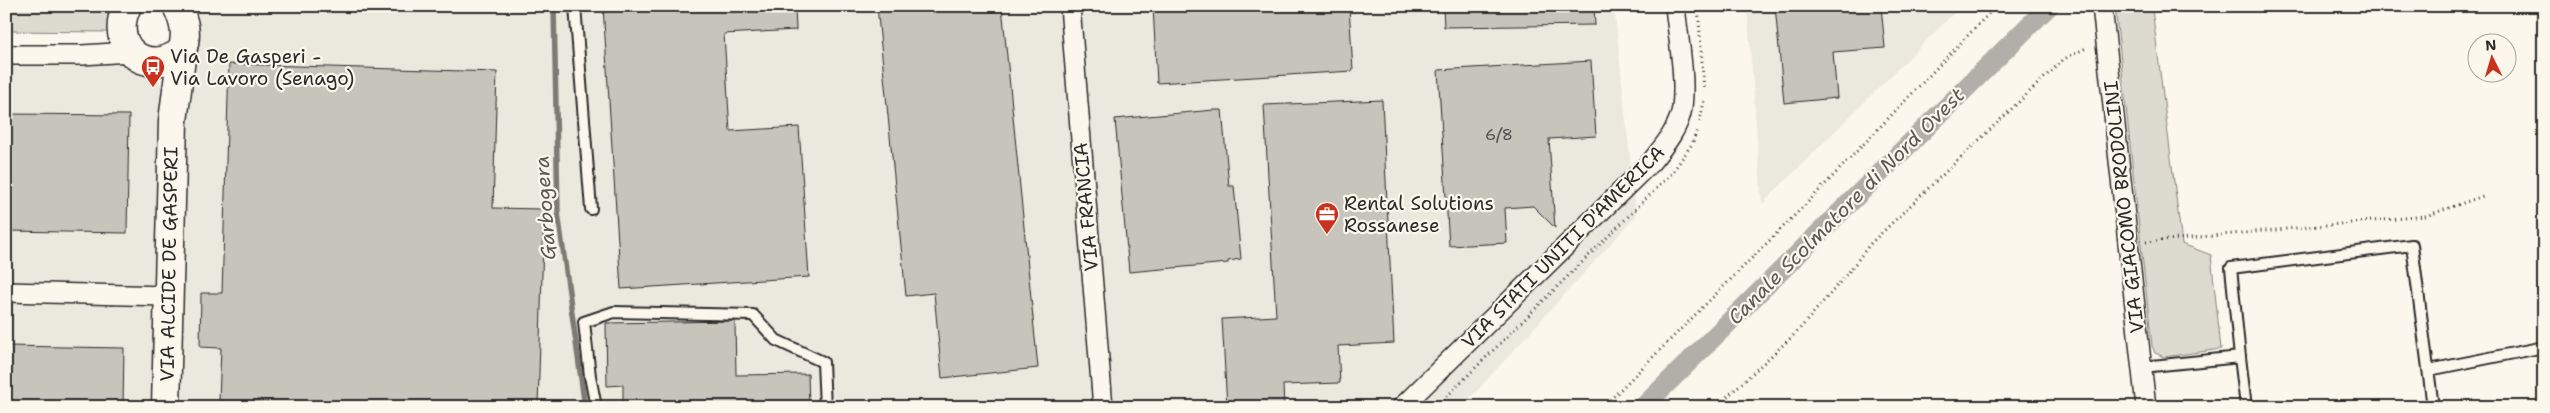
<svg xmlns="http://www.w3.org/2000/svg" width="2550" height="413" viewBox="0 0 2550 413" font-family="'Shantell Sans',sans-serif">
<rect width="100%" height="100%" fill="#fbf7ec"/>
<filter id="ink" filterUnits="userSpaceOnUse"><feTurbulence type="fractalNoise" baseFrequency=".02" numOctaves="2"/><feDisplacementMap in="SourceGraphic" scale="10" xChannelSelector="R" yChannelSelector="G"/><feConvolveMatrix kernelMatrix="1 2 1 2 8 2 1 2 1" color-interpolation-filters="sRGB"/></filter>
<g filter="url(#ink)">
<!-- built -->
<g fill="#ebe8de">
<polygon points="187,6 1614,6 1636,216 1462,407 173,407"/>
<polygon points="1747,6 1961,6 1762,204"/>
<polygon points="6,61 136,64 156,76 165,91 162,407 6,407"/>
</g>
<!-- green -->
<g fill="#dddad0" stroke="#84827e">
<polygon points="6,6 108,6 108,32 6,31"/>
<polygon points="2115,6 2155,6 2152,9 2182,244 2211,255 2221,349 2164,357 2155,353 2152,346"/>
</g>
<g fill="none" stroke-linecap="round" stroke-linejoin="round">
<!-- stream -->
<polyline stroke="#7b7a75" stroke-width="5.5" points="554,6 558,213 585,407"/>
<!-- canal -->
<polyline stroke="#b1afa7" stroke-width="20" points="1643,407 2049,6"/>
</g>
<!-- building -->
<g fill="#c7c4bc" stroke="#2b2b2b">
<polygon points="603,6 795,6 796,30 724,34 730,131 799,127 809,277 621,289"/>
<polygon points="877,6 1002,6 1038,368 942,378 934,293 906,296"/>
<polygon points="1153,6 1349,6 1353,71 1157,83"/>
<polygon points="1443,6 1594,6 1595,25 1444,27"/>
<polygon points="1775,6 1881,6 1885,48 1833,52 1837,98 1784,103"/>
<polygon points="1591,61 1596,136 1549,139 1555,228 1533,206 1505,208 1507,243 1449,246 1438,70"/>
<polygon points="229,64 497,72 493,208 544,209 538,407 269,407 269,402 219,401 221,348 200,347 201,293 222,293"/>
<polygon points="1382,100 1394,343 1338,346 1340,383 1283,385 1284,407 1227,407 1222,319 1276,316 1264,105"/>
<polygon points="1214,110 1222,110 1229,186 1234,186 1241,259 1228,261 1228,263 1129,272 1115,119"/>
<polygon points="6,114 129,115 127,233 6,231"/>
<polygon points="735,321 736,375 808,374 809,407 623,407 623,385 607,386 606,323"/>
<polygon points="6,346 124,348 123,407 6,407"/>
</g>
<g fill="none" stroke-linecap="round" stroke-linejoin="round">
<!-- lane casing -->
<g stroke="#2b2b2b" stroke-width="14">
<g id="lane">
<polyline points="575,6 591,209"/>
<polyline points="2240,357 2246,407"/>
<polyline points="2142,367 2240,357 2231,268 2412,245 2433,407"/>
<polyline points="2429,370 2544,347"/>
<polyline points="596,407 590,376 584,322 614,312 753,315 776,340 823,362 825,407"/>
</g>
</g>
<!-- street casing -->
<g stroke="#2b2b2b" stroke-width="22">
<g id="street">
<polyline points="1070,6 1103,407"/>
<polyline points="2102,6 2146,407"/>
<polyline points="6,55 82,55 130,52"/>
<polyline points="6,292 167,296"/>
<path d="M 1402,407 L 1651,162 C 1664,146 1679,128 1682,108 C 1686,76 1678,38 1675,6"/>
</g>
</g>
<!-- secondary casing -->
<g stroke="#2b2b2b" stroke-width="31">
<g id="secondary">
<path d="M 127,6 C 107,47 147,79 182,51"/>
<path d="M 166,407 L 173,121 L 182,51 C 188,34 184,21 177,6"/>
</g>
</g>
<!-- path -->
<g stroke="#2b2b2b" stroke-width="3" stroke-dasharray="1 4" stroke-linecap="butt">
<polyline points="1698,6 1704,90"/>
<polyline points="1700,122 1704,101"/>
<polyline points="2146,242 2426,216 2483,196"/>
<polyline points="1436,407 1672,173 1692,144 1697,130"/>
<polyline points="1603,407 1811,199 1996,6"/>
<polyline points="1716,407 1797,332 1848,273 1870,244 2064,59 2088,47"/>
</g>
<!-- lane -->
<use href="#lane" stroke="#fbf7ec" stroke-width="10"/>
<!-- street -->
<use href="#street" stroke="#fbf7ec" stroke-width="19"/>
<!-- secondary -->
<use href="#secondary" stroke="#fbf7ec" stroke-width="28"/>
</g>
</g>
<!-- icons -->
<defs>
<g id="bus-pin" transform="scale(1.25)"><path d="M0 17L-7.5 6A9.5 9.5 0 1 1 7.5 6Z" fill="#c8321e" stroke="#fbf7ec"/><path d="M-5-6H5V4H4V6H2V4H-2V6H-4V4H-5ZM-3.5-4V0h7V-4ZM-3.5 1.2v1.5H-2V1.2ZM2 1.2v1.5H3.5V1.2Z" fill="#fff"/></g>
<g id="office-pin" transform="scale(1.25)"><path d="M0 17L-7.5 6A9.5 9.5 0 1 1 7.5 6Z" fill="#c8321e" stroke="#fbf7ec"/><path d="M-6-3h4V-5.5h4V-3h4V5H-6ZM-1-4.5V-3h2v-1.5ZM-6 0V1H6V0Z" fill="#fff"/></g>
</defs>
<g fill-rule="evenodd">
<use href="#bus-pin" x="153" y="67"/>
<use href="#office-pin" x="1327" y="214"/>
</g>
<g text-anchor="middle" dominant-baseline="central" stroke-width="4.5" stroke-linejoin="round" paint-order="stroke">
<!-- number labels -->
<g font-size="16" fill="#52514f">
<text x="1499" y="134">6/8</text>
</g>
<!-- poi labels -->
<g font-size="19" fill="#2b2b2b" stroke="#fbf7ec" text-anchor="start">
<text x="170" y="56">Via De Gasperi -<tspan x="170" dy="22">Via Lavoro (Senago)</tspan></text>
<text x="1344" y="203">Rental Solutions<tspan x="1344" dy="22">Rossanese</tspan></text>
</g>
<!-- street labels -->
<g font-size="19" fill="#2b2b2b" stroke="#fbf7ec">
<text transform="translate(1086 207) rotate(-95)">VIA FRANCIA</text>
<text transform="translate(2124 207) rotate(-96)">VIA GIACOMO BRODOLINI</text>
<text transform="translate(1563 247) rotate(-45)">VIA STATI UNITI D'AMERICA</text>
<text transform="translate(169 264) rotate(-89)">VIA ALCIDE DE GASPERI</text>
</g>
<!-- water labels -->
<g font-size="20" font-style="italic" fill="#5a5956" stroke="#fbf7ec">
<text transform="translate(1846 206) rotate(-45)">Canale Scolmatore di Nord Ovest</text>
<text transform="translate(545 208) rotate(-94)">Garbogera</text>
</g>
</g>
<!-- margin -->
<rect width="2550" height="413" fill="none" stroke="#fbf7ec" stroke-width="25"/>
<rect x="12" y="12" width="2525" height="388" fill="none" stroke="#2b2b2b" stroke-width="2" filter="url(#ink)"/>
<!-- north arrow -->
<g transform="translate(2492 58) rotate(355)"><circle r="24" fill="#fbf7ec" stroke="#a8a59f"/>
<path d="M0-4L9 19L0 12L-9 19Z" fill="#c8321e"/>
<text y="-8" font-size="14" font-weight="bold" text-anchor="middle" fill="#2b2b2b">N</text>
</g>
</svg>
